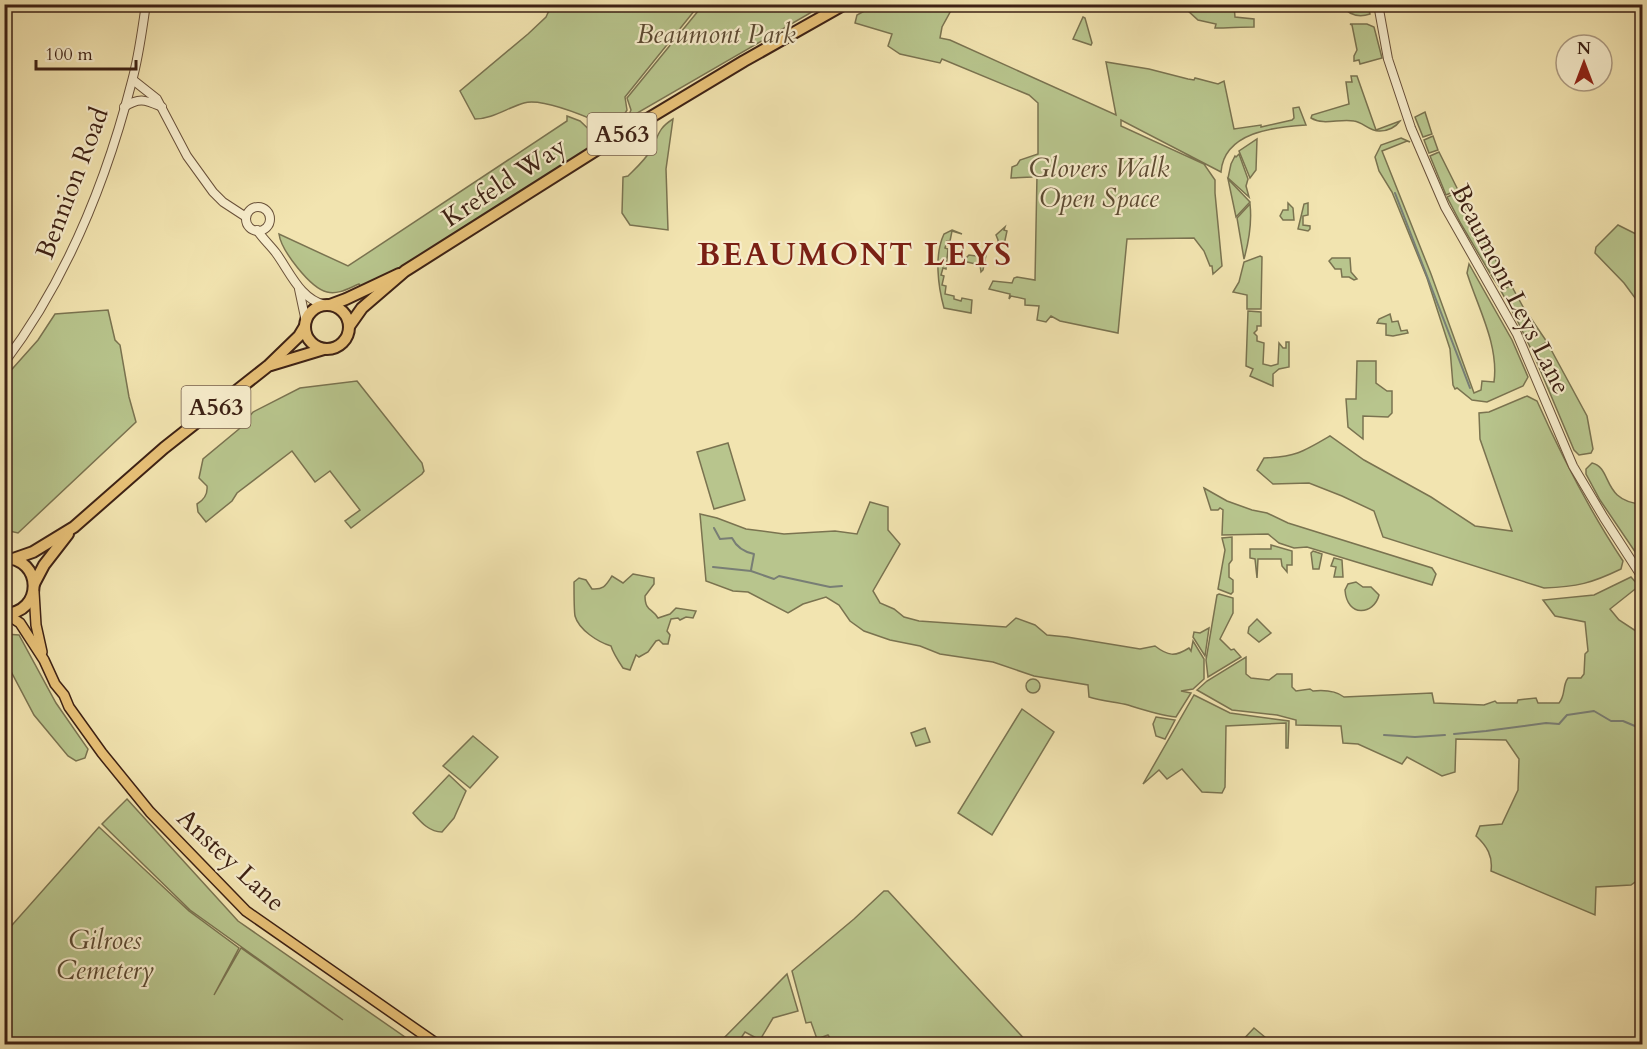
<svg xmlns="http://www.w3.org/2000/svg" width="1647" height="1049" viewBox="0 0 1647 1049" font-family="Cardo,serif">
<rect width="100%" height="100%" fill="#f2e4b0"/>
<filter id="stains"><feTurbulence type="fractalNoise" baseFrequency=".00333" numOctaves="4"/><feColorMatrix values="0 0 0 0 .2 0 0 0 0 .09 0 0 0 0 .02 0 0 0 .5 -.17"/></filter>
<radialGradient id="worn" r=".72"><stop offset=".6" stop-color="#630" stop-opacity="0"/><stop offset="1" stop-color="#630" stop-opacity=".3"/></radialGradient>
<!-- green -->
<g fill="#b8c58d" stroke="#7a7350" stroke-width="1.5">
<path d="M 552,4 L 699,4 L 699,5 L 625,97 L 627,110 L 621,120 L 605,125 C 587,117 542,98 524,103 C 507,108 492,119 475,119 L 460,91 L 528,34 L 546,17 Z"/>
<polygon points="703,5 824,5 627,119 631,110 627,98"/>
<path d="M 875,5 L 954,5 L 942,27 L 940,38 L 950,40 L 1116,115 L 1106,62 L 1149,69 L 1188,79 L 1194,80 L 1195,78 L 1218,84 L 1224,81 L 1234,129 L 1261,125 L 1261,127 L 1292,120 L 1294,118 L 1293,108 L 1299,107 L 1306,125 C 1274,127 1224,132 1221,172 L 1121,120 L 1121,126 L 1204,164 L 1215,180 L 1215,193 L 1222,266 L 1213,274 L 1212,266 L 1210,266 L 1204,251 L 1194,238 L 1127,239 L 1118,333 L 1060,321 L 1051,316 L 1046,322 L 1037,320 L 1039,306 L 1025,305 L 1025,299 L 1011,296 L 1009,299 L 1010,294 L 989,289 L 993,281 L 1012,283 L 1014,278 L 1017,277 L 1035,280 L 1037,175 L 1034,174 L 1032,177 L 1011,178 L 1012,167 L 1017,165 L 1020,160 L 1038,154 L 1038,103 L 1029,95 L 942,59 L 940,63 L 900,54 L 888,46 L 892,34 L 855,23 L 857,15 Z"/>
<path d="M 1199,5 L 1234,5 L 1235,17 L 1254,19 L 1254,27 C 1241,27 1228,28 1215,28 L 1216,24 L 1198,20 L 1188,11 L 1180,9 L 1180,6 L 1199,6 Z"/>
<path d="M 1341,5 L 1368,5 L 1370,14 C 1358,18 1348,14 1341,5 Z"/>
<polygon points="1083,17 1085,18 1092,43 1091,45 1073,39"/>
<polygon points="1350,24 1367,24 1374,27 1382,58 1360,64 1359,60 1354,61 1354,56 1357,50 1352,25"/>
<path d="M 1351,76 L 1357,76 L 1376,130 L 1400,121 C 1396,127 1388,131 1380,131 C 1370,132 1363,122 1354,121 C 1340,118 1324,126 1311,118 L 1312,115 L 1349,104 L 1346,82 L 1352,82 Z"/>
<polygon points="1425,112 1432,134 1423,137 1415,117"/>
<path d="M 567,116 L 580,121 L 598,138 L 596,141 L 598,145 L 427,253 L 361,288 L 359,284 C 349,288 338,295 327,292 C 310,288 281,250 279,234 L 348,266 L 567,121 Z"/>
<path d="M 673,119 L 666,169 L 668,230 L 630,225 L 622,213 L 623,177 L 628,176 C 636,168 645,160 651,150 C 659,136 657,129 673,119 Z"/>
<polygon points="1433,136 1438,150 1429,153 1424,140"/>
<path d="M 1401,138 L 1410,142 L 1407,141 L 1382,151 L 1431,274 L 1474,393 L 1481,390 L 1482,381 L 1494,382 C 1499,345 1478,308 1467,273 L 1469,264 L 1512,340 L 1528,377 L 1523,386 L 1487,402 L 1472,400 L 1457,388 L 1455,389 L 1453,385 L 1450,349 L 1427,278 L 1392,192 L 1379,171 L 1375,157 L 1381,145 Z"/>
<polygon points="1257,139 1256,170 1250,178 1239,151"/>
<polygon points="1439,152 1458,190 1446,195 1430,156"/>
<polygon points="1239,154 1248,179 1246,186 1249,197 1228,178 1231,164 1235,156 1236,157"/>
<polygon points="1228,179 1250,202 1236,217"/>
<polygon points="1458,192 1478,231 1500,267 1490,273 1461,224 1447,197"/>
<polygon points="1288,203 1293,208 1294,220 1283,220 1280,216 1283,210 1288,210"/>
<polygon points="1308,203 1308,215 1303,216 1303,225 1310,226 1310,229 1308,231 1298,229 1304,204"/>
<path d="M 1250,204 C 1252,222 1249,241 1244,259 L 1237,218 Z"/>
<polygon points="1618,225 1642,237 1642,305 1638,302 1624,283 1595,253 1596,247"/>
<polygon points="1005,227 1004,230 1007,231 1004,245 998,247 998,240 996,235"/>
<path d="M 952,230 L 962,234 L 952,231 L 950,241 L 947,241 L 945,248 L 948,249 L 946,269 L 943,268 L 941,275 L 944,276 L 942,285 L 946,286 L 945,294 L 954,296 L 954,299 L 961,301 L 962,298 L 972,300 L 971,313 L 944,308 C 938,286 934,255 944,234 Z"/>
<polygon points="977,253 986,255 983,270 981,272 980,265 963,261 969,255 976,256"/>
<polygon points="1260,256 1262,257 1261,309 1247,309 1247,295 1233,292 1239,282 1244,262"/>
<polygon points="1332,258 1350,258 1351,272 1357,279 1354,280 1349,277 1342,277 1341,269 1335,269 1329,261"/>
<polygon points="1502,269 1509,282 1500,288 1491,275"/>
<polygon points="1511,285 1527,314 1515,316 1501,291"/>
<polygon points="108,310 115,340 120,345 129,397 136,422 18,533 5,530 5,377 38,340 55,314"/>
<polygon points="1248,311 1261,312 1261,326 1257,326 1257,330 1254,333 1257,336 1257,341 1264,343 1263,364 1271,366 1278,364 1279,343 1283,348 1286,348 1286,342 1289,342 1289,367 1279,369 1273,374 1273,386 1250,376 1253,369 1246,366"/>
<polygon points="1390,314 1392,322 1398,321 1401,331 1407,330 1408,333 1393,336 1386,335 1386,324 1377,323 1379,319"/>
<polygon points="1530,317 1547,342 1532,351 1517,320"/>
<polygon points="1548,344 1587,416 1593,449 1591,453 1579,455 1574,450 1533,353"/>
<polygon points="1357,361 1376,361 1376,383 1387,391 1392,391 1392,413 1388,417 1363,416 1363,439 1348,427 1346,399 1356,399"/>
<path d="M 357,381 L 422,463 L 424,471 L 422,474 L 351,528 L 345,521 L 360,510 L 330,471 L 315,482 L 292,451 L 237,493 L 232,501 L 206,522 L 198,512 L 197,504 C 204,500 208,495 207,486 L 199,478 L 203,459 L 239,429 L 253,412 L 300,388 Z"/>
<path d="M 1527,396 L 1537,401 C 1562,457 1589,510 1623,561 L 1621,569 C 1592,583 1577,587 1544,588 L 1383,537 L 1374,511 L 1342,496 L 1309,483 L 1273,484 L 1257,470 L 1264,458 C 1295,457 1303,452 1330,436 L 1364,460 L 1431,497 L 1475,526 L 1512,531 L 1480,439 L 1479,413 L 1489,412 Z"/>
<polygon points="728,443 745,500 714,509 697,452"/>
<path d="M 1592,463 C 1613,468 1601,501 1642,504 L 1642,562 L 1600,500 L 1586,474 L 1586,469 Z"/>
<polygon points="1204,488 1227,501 1252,510 1267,513 1288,523 1432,568 1436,574 1432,585 1307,547 1294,548 1279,543 1268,534 1222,535 1223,510 1220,508 1218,510 1211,510"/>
<path d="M 870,502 L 888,507 L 888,530 L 900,544 L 873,591 L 880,603 L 894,609 L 904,617 L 919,621 L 1006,627 L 1016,618 L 1035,625 L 1047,635 L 1067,637 L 1140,649 L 1155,646 C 1168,656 1175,657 1189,648 L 1191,651 L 1193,641 L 1204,659 L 1204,679 L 1193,689 L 1181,691 L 1191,693 L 1176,717 C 1159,715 1144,710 1128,705 C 1115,702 1102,701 1089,697 L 1088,685 L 1034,676 L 993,662 L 940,654 L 920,646 L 890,640 L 864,631 L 850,621 L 839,605 L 826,597 L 803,604 L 788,613 L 748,592 L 733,591 L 706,581 L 700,514 L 717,518 L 746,529 L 784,534 L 835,531 L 857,534 Z"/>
<polygon points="1232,537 1232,560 1229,564 1229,577 1233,580 1233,592 1231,594 1218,589 1225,550 1222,538"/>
<polygon points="1271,545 1292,551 1292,565 1287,565 1287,572 1282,566 1281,559 1258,559 1257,578 1255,559 1250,558 1250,549 1271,549"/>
<polygon points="1313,551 1322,554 1319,569 1313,569 1311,553"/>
<polygon points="1334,558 1342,560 1343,577 1334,577 1336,567 1331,566"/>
<path d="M 633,574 L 654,578 L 654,584 L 645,596 C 645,611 652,608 658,618 L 670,614 L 676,608 L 696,611 L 693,618 L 686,617 L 680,620 L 678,618 L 671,619 L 667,631 L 670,635 L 668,644 L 663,644 L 659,640 L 656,641 L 648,652 L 639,657 L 636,655 L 630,670 L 623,668 C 619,662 613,653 611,646 C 598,642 579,630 575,616 C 574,610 574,589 574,582 L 579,578 L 586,580 L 592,589 C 604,590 606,585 612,576 L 623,583 Z"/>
<path d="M 1631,577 L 1639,586 L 1610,609 L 1619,620 L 1642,635 L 1642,877 L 1631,885 L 1596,887 L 1595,915 L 1491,871 C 1493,856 1487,846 1476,836 L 1480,826 L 1502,824 L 1518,790 L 1519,759 L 1506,740 L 1456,739 L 1455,772 L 1442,776 L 1407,757 L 1402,764 L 1358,744 L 1343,743 L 1341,726 L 1296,725 L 1296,720 L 1277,715 L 1232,710 L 1197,690 L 1207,681 L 1246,657 L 1246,674 L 1251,678 L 1269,680 L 1277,674 L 1292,674 L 1292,687 L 1296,691 L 1310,689 L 1313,691 C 1323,690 1336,691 1344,697 L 1432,693 L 1434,703 L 1484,705 L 1495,701 L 1497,703 L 1517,703 L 1518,700 L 1536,698 L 1538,703 L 1559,703 C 1566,695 1562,686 1568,678 L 1581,678 L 1584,674 L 1585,654 L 1588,651 L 1585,622 L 1555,616 L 1543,600 L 1594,595 Z"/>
<path d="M 1356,582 L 1363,587 L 1371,587 L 1379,595 C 1374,615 1347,618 1345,590 L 1348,584 Z"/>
<polygon points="1219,594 1233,598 1233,613 1220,639 1231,650 1234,649 1241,657 1208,677 1206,660 1217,595"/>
<polygon points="1257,619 1271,633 1259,642 1248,633 1249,627"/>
<polygon points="1209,628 1205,656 1193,637 1194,632 1200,633"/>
<polygon points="5,634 19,635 56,703 88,749 85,758 76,761 68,756 34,715 5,660"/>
<circle cx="1033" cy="686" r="7"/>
<polygon points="1194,695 1230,713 1289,721 1288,748 1286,748 1286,723 1226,726 1225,787 1222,793 1202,792 1182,769 1167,779 1159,770 1143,784"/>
<polygon points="1022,709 1054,732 992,835 958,813"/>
<polygon points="1156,717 1175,720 1165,739 1156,736 1153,724"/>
<polygon points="925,728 930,742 916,746 911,733"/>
<polygon points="473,736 498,757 470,788 443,766"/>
<path d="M 449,775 L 466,791 L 454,818 L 442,832 C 429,832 421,822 413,813 Z"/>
<polygon points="127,799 238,921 415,1044 5,1044 5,933 99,827 189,911 239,948 214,995 241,948 343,1020 190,910 102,824"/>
<polygon points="884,891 888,891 1029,1044 841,1044 830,1038 828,1035 817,1039 811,1022 806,1023 792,971 854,919"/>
<polygon points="787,974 798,1011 773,1018 760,1040 745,1032 741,1038 736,1039 729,1044 718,1044"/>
<polygon points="1254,1028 1272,1043 1271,1044 1239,1044"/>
</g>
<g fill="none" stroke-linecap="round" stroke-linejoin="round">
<!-- stream -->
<g stroke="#787e75" stroke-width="2">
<polyline points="1395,193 1470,388"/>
<path d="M 714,528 L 720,539 L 732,538 C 737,548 744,552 754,554 L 751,570"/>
<polyline points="713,567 751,571 774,579 779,576 830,587 842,586"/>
<polyline points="1454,734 1486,731 1546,723 1559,724 1567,715 1594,711 1611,721 1623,721 1642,729"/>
<polyline points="1384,735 1415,737 1445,735"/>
</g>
<!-- minor casing -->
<g stroke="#6a523b" stroke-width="10">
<g id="minor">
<polyline points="1378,4 1388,59 1411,128 1445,207 1517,334 1573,466 1604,518 1642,577"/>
<polyline points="133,80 157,99 187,156 213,192 223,202 246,217"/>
<path d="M 124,107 C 140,97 145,100 162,107"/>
<circle cx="258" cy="219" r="12"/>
<path d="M 257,230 C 263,239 270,245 276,253 C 290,272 300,299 325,305"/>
<polyline points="299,289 306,322"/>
<path d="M 4,363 C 66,281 107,179 132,81 C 139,56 142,30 146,4"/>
</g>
</g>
<!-- major casing -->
<g stroke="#3d2114" stroke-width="12">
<g id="major">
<polyline points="34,592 36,625 42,652"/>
<polyline points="8,615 20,623 44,660 55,684 64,695 69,707 102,753 150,812 246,911 437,1044"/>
</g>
</g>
<!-- highway casing -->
<g stroke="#3d2114" stroke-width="14">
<g id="highway">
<polyline points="330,305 346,299 399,274"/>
<circle cx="327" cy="327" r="22"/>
<polyline points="350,325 362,308 405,271 601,147 744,61 845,4"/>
<polyline points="271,365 324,349"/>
<path d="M 4,558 C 43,558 44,613 4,614"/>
<polyline points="13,559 33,552 74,527 164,448 268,366 299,336 305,326"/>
<polyline points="34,584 44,565 68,534"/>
</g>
</g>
<!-- minor -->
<use href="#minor" stroke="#f7edcc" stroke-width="8"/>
<!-- major -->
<use href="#major" stroke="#e9c278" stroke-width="9"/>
<!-- highway -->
<use href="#highway" stroke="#e9c278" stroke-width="10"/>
</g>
<g text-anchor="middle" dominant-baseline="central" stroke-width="4.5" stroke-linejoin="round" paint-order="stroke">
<!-- shield labels -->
<g fill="#f7edcc" stroke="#755e4b" stroke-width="1.5">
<rect x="587.5" y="113" width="69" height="42" rx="4.5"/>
<rect x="181.5" y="386" width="69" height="42" rx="4.5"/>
</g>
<g font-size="24" font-weight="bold" fill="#3d2114">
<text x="622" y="134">A563</text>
<text x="216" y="407">A563</text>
</g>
<!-- park labels -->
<g font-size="26" font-style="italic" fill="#5c4a32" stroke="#f7edcc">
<text x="716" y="34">Beaumont Park</text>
<text x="1099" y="168">Glovers Walk<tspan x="1099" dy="30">Open Space</tspan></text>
<text x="105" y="940">Gilroes<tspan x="105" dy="30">Cemetery</tspan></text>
</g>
<!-- street labels -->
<g font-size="26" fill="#3d2114" stroke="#f7edcc">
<text transform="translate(504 182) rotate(-33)">Krefeld Way</text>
<text transform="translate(72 183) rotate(-69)">Bennion Road</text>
<text transform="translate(1511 289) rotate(63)">Beaumont Leys Lane</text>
<text transform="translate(231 860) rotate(43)">Anstey Lane</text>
</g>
<!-- district labels -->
<g font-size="32" font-weight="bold" letter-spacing="1.5" fill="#7a1f14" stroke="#f7edcc">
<text x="855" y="255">BEAUMONT LEYS</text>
</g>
</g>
<!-- margin -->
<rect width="1647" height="1049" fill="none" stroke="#f2e4b0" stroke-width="24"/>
<rect x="6" y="6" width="1635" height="1037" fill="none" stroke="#3d2114" stroke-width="3"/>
<rect x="12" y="12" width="1623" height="1025" fill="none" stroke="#3d2114" stroke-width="1.5"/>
<!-- north arrow -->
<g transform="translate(1584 63)"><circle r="28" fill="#f7edcc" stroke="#ad9b82" stroke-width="1.5"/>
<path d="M0-4.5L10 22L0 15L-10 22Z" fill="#8f2418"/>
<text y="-9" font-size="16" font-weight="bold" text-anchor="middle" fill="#3d2114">N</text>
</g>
<!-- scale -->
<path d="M36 60v9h100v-9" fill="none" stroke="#3d2114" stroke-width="3"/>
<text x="45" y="60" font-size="18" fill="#3d2114" stroke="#f7edcc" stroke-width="4.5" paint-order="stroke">100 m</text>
<rect width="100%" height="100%" filter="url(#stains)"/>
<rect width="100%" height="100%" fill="url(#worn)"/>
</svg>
